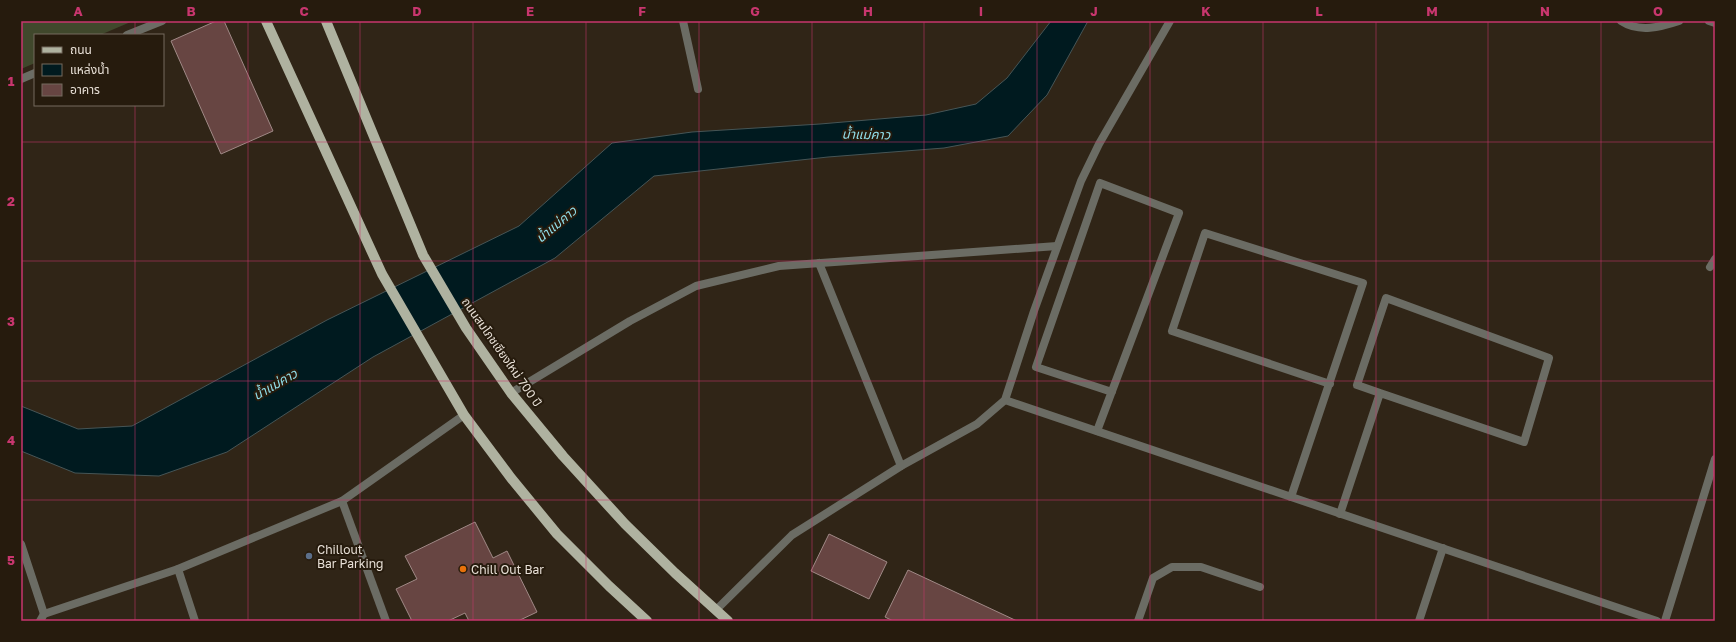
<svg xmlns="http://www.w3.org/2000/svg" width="1736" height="642" viewBox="0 0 1736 642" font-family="'Golos Text','Noto Sans Thai',sans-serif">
<rect width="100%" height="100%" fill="#302517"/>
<!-- green -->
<polygon fill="#40482c" points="21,21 133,21 100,35 35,35 35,63 21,69"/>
<!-- water -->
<polygon fill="#001a1f" stroke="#465556" points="1051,21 1088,21 1047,95 1008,136 944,148 828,157 654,176 555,258 373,357 227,452 159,476 75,473 21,451 21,406 78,429 132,426 327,320 519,226 612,143 692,132 820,124 926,115 976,104 1007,78"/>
<!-- building -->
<g fill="#674542" stroke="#a08986">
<polygon points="216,21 224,21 273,131 221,154 171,41"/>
<polygon points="475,522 493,558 507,551 537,612 518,621 469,621 465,613 448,621 412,621 396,589 417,579 405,556"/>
<polygon points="829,534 887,562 869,599 811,571"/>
<polygon points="908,570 1017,621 893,621 885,617"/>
</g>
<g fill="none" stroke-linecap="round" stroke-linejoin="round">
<!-- lane -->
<g stroke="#6b6c64" stroke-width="8">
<polyline points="683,21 698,89"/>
<polyline points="127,35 162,21"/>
<polyline points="21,79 35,73"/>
<polyline points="1710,267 1715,259"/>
<polyline points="1097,431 1179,213 1100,183 1036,367 1112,392"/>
<polyline points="1291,497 1363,283 1205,233 1172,331 1330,384"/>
<polyline points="1340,514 1380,393 1357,385 1386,298 1549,358 1524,442 1380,393"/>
<polyline points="1138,621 1153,578 1172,567 1201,567 1260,587"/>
<polyline points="1665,621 1715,459"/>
</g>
<!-- street -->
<g stroke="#6b6c64" stroke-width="8">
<path d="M 1621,21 C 1639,33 1661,27 1679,21"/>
<polyline points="1709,21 1715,23"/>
<polyline points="819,263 901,466"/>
<polyline points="511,393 630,321 696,286 779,266 1057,246"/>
<polyline points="1005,400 1657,621"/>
<polyline points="342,501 386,621"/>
<polyline points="21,544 44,614"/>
<polyline points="178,569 195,621"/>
<polyline points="716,610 792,535 901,466 977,424 1005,400 1034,311 1081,181 1099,144 1170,21"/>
<polyline points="40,621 44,614 178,569 342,501 464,415"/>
<polyline points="1419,621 1443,548"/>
</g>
<!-- primary -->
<g stroke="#afb2a0" stroke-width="10">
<polyline points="266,21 382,274 464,415 511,478 557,534 609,586 647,621"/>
<polyline points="326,21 423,255 466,328 511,393 563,456 625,524 675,573 728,621"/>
</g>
</g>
<!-- grid -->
<path fill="none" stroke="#c8366e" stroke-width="1" stroke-opacity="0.55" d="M 135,21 L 135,35M 248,21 L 248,621M 360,21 L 360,621M 473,21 L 473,621M 586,21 L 586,621M 699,21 L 699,621M 812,21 L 812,621M 924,21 L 924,621M 1037,21 L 1037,621M 1150,21 L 1150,621M 1263,21 L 1263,621M 1376,21 L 1376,621M 1488,21 L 1488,621M 1601,21 L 1601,621M 135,105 L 135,621M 21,142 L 1715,142M 21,261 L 1715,261M 21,381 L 1715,381M 21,500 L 1715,500"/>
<!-- markers -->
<circle fill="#5c6f8a" stroke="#261b0d" stroke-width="1.5" cx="309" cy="556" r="4"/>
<circle fill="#e8710a" stroke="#261b0d" stroke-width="1.5" cx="463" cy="569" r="4"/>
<g text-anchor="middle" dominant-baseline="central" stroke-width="4" stroke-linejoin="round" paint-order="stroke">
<!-- street labels -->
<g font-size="12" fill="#e8e0d7" stroke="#261b0d">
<text transform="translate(502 352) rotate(55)">ถนนสมโภชเชียงใหม่ 700 ปี</text>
</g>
<!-- poi labels -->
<g font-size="12" fill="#e8e0d7" stroke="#261b0d" text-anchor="start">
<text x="317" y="549">Chillout<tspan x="317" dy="14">Bar Parking</tspan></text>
<text x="471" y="569">Chill Out Bar</text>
</g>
<!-- water labels -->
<g font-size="13" font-style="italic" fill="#91dfeb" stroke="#261b0d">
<text transform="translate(866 134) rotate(1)">น้ำแม่คาว</text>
<text transform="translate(556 224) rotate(-40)">น้ำแม่คาว</text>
<text transform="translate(275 384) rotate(-30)">น้ำแม่คาว</text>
</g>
</g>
<!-- border -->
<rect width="1736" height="642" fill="none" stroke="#261b0d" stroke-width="44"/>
<!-- legend -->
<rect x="34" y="34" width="130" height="72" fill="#261b0d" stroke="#746a5e"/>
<rect x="42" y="47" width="20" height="6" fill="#afb2a0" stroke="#746a5e"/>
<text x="70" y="54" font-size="12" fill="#e8e0d7">ถนน</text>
<rect x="42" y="64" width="20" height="12" fill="#001a1f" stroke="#746a5e"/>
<text x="70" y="74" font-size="12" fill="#e8e0d7">แหล่งน้ำ</text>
<rect x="42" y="84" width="20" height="12" fill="#674542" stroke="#746a5e"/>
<text x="70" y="94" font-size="12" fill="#e8e0d7">อาคาร</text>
<rect x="22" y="22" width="1692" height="598" fill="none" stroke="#c8366e" stroke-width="1.5"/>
<g font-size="13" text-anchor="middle" font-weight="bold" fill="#c8366e">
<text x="78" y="16">A</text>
<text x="191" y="16">B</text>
<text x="304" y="16">C</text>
<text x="417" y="16">D</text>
<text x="530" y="16">E</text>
<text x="642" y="16">F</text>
<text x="755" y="16">G</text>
<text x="868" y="16">H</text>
<text x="981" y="16">I</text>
<text x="1094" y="16">J</text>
<text x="1206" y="16">K</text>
<text x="1319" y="16">L</text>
<text x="1432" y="16">M</text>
<text x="1545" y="16">N</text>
<text x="1658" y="16">O</text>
<text x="11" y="86">1</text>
<text x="11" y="206">2</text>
<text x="11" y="326">3</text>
<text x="11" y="445">4</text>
<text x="11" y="565">5</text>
</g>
</svg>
